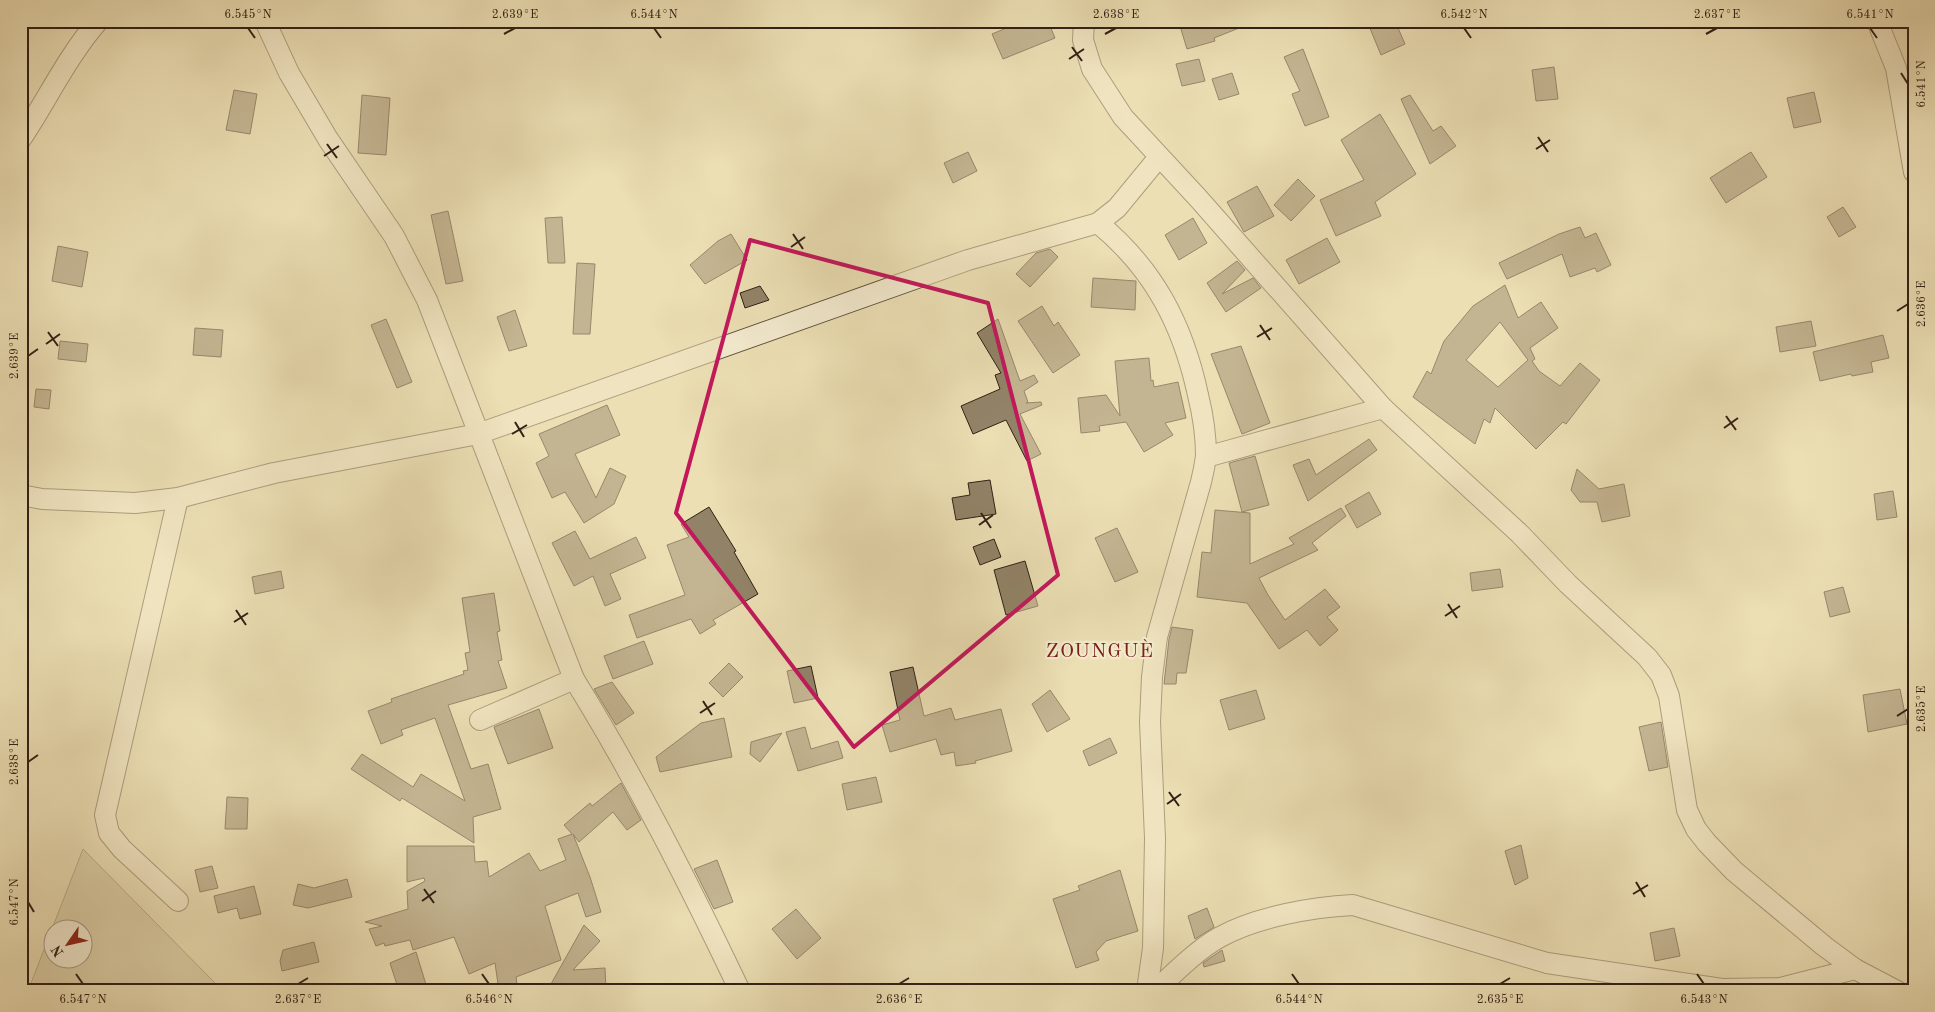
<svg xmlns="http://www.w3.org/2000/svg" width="1935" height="1012" viewBox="0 0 1935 1012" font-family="'Old Standard TT',serif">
<rect width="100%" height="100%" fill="#ecdfb4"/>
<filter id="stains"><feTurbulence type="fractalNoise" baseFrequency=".004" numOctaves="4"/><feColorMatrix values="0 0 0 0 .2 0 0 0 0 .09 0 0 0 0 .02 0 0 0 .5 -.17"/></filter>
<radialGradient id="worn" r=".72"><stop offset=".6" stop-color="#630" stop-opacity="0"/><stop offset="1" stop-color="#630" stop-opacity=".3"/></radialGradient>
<!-- green -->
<path fill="#ccbf99" stroke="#7e7057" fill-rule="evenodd" d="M 83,849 L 218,986 L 219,991 L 28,991 ZM 52,930 L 82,930 L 82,960 L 52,960 Z"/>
<!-- building -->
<g fill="#928368" stroke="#302015" fill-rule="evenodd">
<polygon points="1023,21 1048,21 1055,38 1003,59 992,34"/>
<polygon points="1197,21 1254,21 1254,22 1214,38 1215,41 1187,49 1180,26"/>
<polygon points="1367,21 1395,21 1405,44 1381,55"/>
<polygon points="1303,49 1329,117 1305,126 1292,94 1300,91 1284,57"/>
<polygon points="1199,59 1205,81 1182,86 1176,64"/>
<polygon points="1554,67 1558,99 1536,101 1532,70"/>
<polygon points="1232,73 1239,94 1219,100 1212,79"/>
<polygon points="234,90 257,94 250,134 226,130"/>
<polygon points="1814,92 1821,122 1794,128 1787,98"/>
<polygon points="362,95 390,98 386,155 358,153"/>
<polygon points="1410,95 1433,131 1441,126 1456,146 1430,164 1401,99"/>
<polygon points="1380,114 1416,174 1375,202 1381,216 1336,236 1320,200 1364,180 1341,140"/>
<polygon points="968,152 977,171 953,183 944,163"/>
<polygon points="1751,152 1767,177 1726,203 1710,178"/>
<polygon points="1298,179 1315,196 1291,221 1274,205"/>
<polygon points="1257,186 1274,216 1244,232 1227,202"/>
<polygon points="1843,207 1856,227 1839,237 1827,217"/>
<polygon points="448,211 463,281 446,284 431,215"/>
<polygon points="562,217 565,263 548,263 545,218"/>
<polygon points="1193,218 1207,243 1179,260 1165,235"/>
<polygon points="1580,227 1585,238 1596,233 1611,265 1597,272 1595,268 1570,277 1562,254 1507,279 1499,263 1559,234"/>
<polygon points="731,234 747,260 705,284 690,265 718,241"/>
<polygon points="1327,238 1340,262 1299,284 1286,260"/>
<polygon points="58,246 88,252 82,287 52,281"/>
<polygon points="1050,249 1058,257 1030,287 1016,274 1036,253"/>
<polygon points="1237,261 1245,270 1222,294 1253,278 1261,288 1226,312 1207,283"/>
<polygon points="577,263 595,264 590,334 573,334"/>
<polygon points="1093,278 1136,281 1135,310 1091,307"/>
<path d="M 1505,285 L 1518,318 L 1541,302 L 1558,328 L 1530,348 L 1535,359 L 1532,361 L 1539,371 L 1560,386 L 1580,363 L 1600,380 L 1566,424 L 1563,422 L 1536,449 L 1495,408 L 1490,423 L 1484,419 L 1475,444 L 1413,397 L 1427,371 L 1431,374 L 1444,341 L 1473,306 ZM 1500,322 L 1528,360 L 1498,387 L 1466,360 Z"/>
<polygon points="760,286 769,300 745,308 740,293"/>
<polygon points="1042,306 1054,326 1058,322 1080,355 1053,373 1018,321"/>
<polygon points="515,310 527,346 509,351 497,317"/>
<polygon points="386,319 412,382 397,388 371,325"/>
<polygon points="998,319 1020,381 1034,375 1038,382 1024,391 1028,402 1026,403 1041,402 1042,405 1020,414 1041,454 1027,461 1006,420 973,434 961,406 1000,389 995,375 1001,373 977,333"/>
<polygon points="1811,321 1816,346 1780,352 1776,327"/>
<polygon points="195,328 223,330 221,357 193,355"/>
<polygon points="1883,335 1889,358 1871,362 1873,372 1852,376 1851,374 1820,381 1813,352"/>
<polygon points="60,341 88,344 86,362 58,359"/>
<polygon points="1241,346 1270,423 1242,434 1211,354"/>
<polygon points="1149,358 1151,381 1153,380 1154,387 1178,382 1186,418 1165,423 1173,435 1144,452 1126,422 1099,426 1100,431 1081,433 1078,398 1106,395 1120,416 1115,361"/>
<polygon points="36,389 51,390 49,409 34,407"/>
<polygon points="607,405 620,435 575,454 596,498 610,468 626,476 614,504 584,523 565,492 552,498 536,463 549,456 539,434"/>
<polygon points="1369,439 1377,450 1308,501 1293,465 1309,459 1316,475"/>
<polygon points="1255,456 1269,505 1242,512 1229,463"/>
<polygon points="1577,469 1599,489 1624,484 1630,516 1602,522 1597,502 1580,502 1571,490"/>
<polygon points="990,480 996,514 956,520 952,498 970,495 968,483"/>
<polygon points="1893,491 1897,517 1877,520 1874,494"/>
<polygon points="1369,492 1381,514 1357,528 1345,506"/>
<polygon points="709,507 736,551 734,552 758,594 713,620 716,624 700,634 691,619 637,638 629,615 685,595 667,545 689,537 681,524"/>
<polygon points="1341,508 1346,516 1312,543 1318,550 1259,578 1268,595 1285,620 1325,589 1340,607 1327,617 1338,630 1320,646 1307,630 1279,649 1247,603 1197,597 1202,552 1211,553 1215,510 1250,513 1250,564 1294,544 1289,538"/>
<polygon points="1117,528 1138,572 1115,582 1095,538"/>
<polygon points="575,531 590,559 636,537 646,558 610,574 621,599 605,606 593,576 574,586 552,543"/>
<polygon points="994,539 1001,557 980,565 973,547"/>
<polygon points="1025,561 1038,606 1006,615 994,570"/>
<polygon points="1500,569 1503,587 1472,591 1470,573"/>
<polygon points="281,571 284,588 255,594 252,577"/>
<polygon points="1843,587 1850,612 1830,617 1824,592"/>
<polygon points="494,593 500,631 497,632 502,660 498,661 507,688 448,705 471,769 488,764 501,809 473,817 474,843 402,798 400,801 351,769 362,754 413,787 421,774 465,801 435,718 401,730 403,735 381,744 368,711 392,702 391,699 464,674 463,671 468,670 465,653 470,652 462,598"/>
<polygon points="1172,627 1193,630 1186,673 1177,673 1176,684 1164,684 1169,639"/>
<polygon points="644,641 653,664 613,679 604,656"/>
<polygon points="729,663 743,677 723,697 709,683"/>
<polygon points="811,666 818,698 794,703 787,671"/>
<polygon points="913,667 924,716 951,708 955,720 1001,709 1012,751 975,761 976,763 956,766 954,752 941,755 936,739 890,752 882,725 900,720 890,672"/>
<polygon points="612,682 634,713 616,725 594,689"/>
<polygon points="1900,689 1907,724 1868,732 1863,695"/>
<polygon points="1050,690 1070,719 1047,732 1032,704"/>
<polygon points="1256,690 1265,719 1229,730 1220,700"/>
<polygon points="539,709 553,748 508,764 494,727"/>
<polygon points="724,718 732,757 660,772 656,757 701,723"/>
<polygon points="1661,722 1668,767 1649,771 1639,727"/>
<polygon points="805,727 811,749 838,741 843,758 798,771 786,732"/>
<polygon points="782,733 760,762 750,754 751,742"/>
<polygon points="1110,738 1117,753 1089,766 1083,751"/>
<polygon points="876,777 882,802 847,810 842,784"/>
<polygon points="621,783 641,820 627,830 613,812 579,842 573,834 590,877 601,912 586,917 578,893 545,906 561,960 516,977 518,991 499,991 495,963 469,974 454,937 413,950 410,940 385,946 384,943 376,946 369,929 382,926 365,922 408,909 407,891 425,881 424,878 407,882 407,846 474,846 475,862 487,861 489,877 529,853 540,871 566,860 558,839 572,834 564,825 590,803 592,806"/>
<polygon points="227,797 248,798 247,829 225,829"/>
<polygon points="1521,845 1528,878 1515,885 1505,851"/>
<polygon points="717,860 733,902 714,909 694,869"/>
<polygon points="212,866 218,888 200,892 195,870"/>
<polygon points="1120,870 1138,931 1106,941 1096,952 1099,960 1076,968 1053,899 1080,890 1078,886"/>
<polygon points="347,879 352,897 308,908 293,905 298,884 314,888"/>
<polygon points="254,886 261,914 240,919 237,908 218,913 214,896"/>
<polygon points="1207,908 1214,927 1195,939 1188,916"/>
<polygon points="796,909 821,938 797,959 772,929"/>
<polygon points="584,925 600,941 573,970 605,968 606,990 561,991 560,983 556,988 551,984"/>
<polygon points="1674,928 1680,956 1655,961 1650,933"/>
<polygon points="314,942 319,962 282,971 280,961 283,950"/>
<polygon points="1222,950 1225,961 1204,967 1203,963"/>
<polygon points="416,952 428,991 399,991 390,963"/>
</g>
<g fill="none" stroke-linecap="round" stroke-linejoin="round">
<!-- minor casing -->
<g stroke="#5f503d" stroke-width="22">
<g id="minor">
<path d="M 265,21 L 289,73 L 328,139 L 394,236 L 427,300 L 574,679 C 636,779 689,884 740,991"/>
<polyline points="1084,21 1083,40 1092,69 1123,117 1198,198 1383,408 1520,534 1568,584 1647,657 1661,675 1669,696 1687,810 1696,829 1707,843 1734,871 1824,946 1855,969 1897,991"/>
<polyline points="1877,21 1896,68 1914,172"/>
<path d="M 21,139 C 47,100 67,57 98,21"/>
<path d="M 1098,223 C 1154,269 1183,325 1198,395 C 1203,415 1206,435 1206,456 C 1205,464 1203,474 1201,482 L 1157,637 L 1152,677 L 1150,722 L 1155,838 L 1153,948 L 1147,991"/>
<polyline points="1206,457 1383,408"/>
<polyline points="21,495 42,499 135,503 178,498 274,473 478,434 968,260 1098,223 1117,208 1159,157"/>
<polyline points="480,720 574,679"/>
<polyline points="178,901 122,849 109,833 105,815 178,498"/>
<path d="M 1155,991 C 1174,973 1198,949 1220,937 C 1256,917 1312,907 1353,905 L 1547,963 L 1722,989 L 1780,988 L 1855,969"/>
</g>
</g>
<!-- minor -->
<use href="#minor" stroke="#f3eace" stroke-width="20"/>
</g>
<!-- marked area -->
<path d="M0 0H1935V1012H0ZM 750,240 L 988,303 L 1058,575 L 854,747 L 676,513 Z" fill="#ecdfb4" fill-opacity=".55" fill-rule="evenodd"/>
<path fill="none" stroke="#c2185b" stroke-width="4" stroke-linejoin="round" d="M 750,240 L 988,303 L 1058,575 L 854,747 L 676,513 Z"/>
<!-- ticks -->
<path fill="none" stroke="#302015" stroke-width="2" d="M 248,28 L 255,38M 654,28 L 661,38M 1464,28 L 1471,38M 1870,28 L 1877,38M 504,34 L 515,28M 1105,34 L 1116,28M 1706,34 L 1717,28M 1072,47 L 1082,61M 1069,59 L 1084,49M 1901,73 L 1908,84M 1538,137 L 1548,152M 327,144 L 337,158M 1536,149 L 1550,140M 324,156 L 339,146M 793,234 L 803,249M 791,247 L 805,237M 1897,311 L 1908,304M 1260,325 L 1270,340M 48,332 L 58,346M 1257,337 L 1272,328M 46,344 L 60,334M 28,356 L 38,349M 1726,416 L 1736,430M 515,422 L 524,437M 1724,428 L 1738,418M 512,434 L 527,425M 981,513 L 991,528M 979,525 L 993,515M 1448,604 L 1457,618M 236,610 L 246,625M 1445,616 L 1460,606M 234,622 L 248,613M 703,701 L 712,715M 700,713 L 715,703M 1897,716 L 1908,709M 28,762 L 38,755M 1169,792 L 1179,806M 1167,804 L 1181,794M 1636,882 L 1645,897M 424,889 L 434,903M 1633,894 L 1648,885M 422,901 L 436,891M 28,902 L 34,912M 76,974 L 83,984M 482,974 L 489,984M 1292,974 L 1299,984M 1697,974 L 1704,984M 298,984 L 308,978M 899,984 L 909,978M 1500,984 L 1510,978"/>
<g text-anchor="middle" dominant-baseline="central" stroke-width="4.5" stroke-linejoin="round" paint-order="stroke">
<!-- quarter labels -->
<g font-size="20" letter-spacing="1" fill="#7a1f14" stroke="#f3eace">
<text x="1100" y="652">ZOUNGUÈ</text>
</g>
</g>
<!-- margin -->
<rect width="1935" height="1012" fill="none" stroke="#ecdfb4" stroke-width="55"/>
<!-- north arrow -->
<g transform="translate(68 944) rotate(236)"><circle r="24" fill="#f3eace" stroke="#a59984"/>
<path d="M0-4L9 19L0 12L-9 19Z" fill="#8f2418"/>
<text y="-8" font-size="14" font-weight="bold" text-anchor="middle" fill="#302015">N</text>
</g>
<rect x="28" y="28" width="1880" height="956" fill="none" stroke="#302015" stroke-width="2"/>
<g font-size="12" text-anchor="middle" fill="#302015">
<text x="248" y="18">6.545°N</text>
<text x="515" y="18">2.639°E</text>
<text x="654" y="18">6.544°N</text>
<text x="1116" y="18">2.638°E</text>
<text x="1464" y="18">6.542°N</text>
<text x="1717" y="18">2.637°E</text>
<text x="1870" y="18">6.541°N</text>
<text transform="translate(1921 84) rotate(-90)" y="4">6.541°N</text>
<text transform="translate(1921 304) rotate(-90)" y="4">2.636°E</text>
<text transform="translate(14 356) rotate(-90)" y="4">2.639°E</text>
<text transform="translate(1921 709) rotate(-90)" y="4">2.635°E</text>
<text transform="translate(14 762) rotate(-90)" y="4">2.638°E</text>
<text transform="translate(14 902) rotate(-90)" y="4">6.547°N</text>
<text x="83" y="1003">6.547°N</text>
<text x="298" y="1003">2.637°E</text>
<text x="489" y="1003">6.546°N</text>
<text x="899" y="1003">2.636°E</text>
<text x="1299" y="1003">6.544°N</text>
<text x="1500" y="1003">2.635°E</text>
<text x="1704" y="1003">6.543°N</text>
</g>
<rect width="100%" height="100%" filter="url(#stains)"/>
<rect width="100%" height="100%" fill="url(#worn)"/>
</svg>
